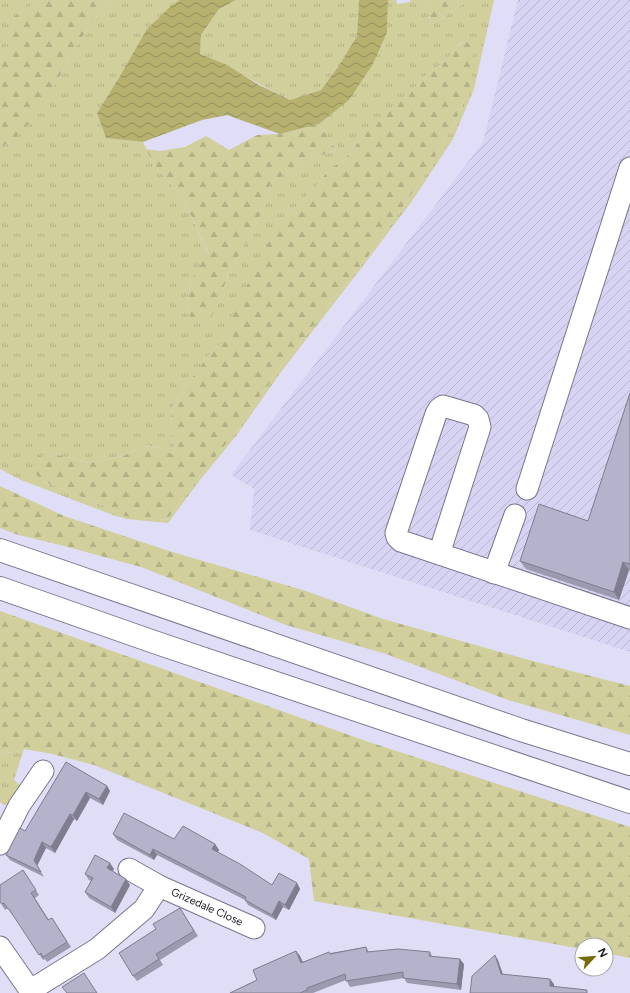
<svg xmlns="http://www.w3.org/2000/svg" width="630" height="993" viewBox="0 0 630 993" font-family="Figtree,sans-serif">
<defs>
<pattern id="industrial-furrows" width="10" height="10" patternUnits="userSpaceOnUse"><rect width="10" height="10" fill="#d6d3f3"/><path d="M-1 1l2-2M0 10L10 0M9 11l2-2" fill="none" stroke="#b7b5d0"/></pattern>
<pattern id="grass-tufts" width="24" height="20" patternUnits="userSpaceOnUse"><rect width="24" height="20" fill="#d1cf9c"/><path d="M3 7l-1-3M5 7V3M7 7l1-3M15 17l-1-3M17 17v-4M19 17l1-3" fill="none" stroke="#b3b186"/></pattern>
<pattern id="forest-firs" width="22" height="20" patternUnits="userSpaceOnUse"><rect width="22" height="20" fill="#d1cf9c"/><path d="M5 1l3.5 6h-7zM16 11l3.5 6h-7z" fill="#b3b186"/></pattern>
<pattern id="water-waves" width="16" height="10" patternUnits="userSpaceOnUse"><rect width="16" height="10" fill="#b6b16f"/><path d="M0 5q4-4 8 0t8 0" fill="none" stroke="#938f5b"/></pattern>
</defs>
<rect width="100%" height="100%" fill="#e0def7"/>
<!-- industrial -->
<polygon fill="url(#industrial-furrows)" points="518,0 630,0 630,652 250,530 254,489 231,475 483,142"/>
<!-- grass -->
<g fill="url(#grass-tufts)" fill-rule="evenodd">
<polygon points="0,0 40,0 15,16 10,29 9,43 0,62"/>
<path d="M 108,0 L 180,0 L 172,5 L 120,76 L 97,113 L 106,138 L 143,142 L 154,165 L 182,197 L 208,252 L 190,283 L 187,313 L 220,301 L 228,273 L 247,243 L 261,213 L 271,183 L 305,161 L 336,150 L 319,124 L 349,100 L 387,32 L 388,0 L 396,0 L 397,4 L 410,2 L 411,0 L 430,0 L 428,10 L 431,25 L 464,3 L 466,0 L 494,0 L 474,89 L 453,139 L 412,201 L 369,258 L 281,372 L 236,436 L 200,480 L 168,523 L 127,519 L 113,515 L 21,480 L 0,469 L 0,147 L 9,143 L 53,89 L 74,49 ZM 467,42 L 472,46 L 472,83 L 453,126 L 422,179 L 369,255 L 279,369 L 234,434 L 198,478 L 167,520 L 114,514 L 104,506 L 43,481 L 54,454 L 90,463 L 123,456 L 147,445 L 160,448 L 172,454 L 175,449 L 170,427 L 174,403 L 208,356 L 219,345 L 231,339 L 277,221 L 297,206 L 317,185 L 329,169 L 344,160 L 361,139 L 410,93 L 426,75 L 447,60 L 453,50 L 460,43 Z"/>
<path d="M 236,0 L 359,0 L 357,36 L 338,67 L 321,90 L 290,100 C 259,85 231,67 200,54 L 201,35 L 219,9 Z"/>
<polygon points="24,749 14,780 21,786 8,803 4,805 0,802 0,755"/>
</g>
<!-- forest -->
<g fill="url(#forest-firs)">
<polygon points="40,0 108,0 74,49 53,89 25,128 9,143 0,147 0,62 9,43 10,29 15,16"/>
<polygon points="430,0 466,0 464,3 431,25 428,10"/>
<polygon points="467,42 473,46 472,83 453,126 422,179 369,255 279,369 234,434 198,478 167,520 129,517 114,514 104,506 43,481 34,473 38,456 54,454 90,463 123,456 147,445 160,448 172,454 175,449 170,427 174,403 208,356 219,345 230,339 229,322 265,250 277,221 297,206 317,185 329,169 344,160 361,139 381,117 410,93 426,75 447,60 453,50 461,43"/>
<polygon points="319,124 336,150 305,161 271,183 261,213 247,243 228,273 220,301 210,319 200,323 194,320 187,313 190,283 208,251 182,197 154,165 146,149 160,151 185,147 206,136 229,150 257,135 280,134"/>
<polygon points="0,486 64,516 169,551 306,591 380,618 529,660 630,686 630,735 508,700 386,654 286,625 141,567 64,546 15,534 0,528"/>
<polygon points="0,611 369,742 630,827 630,958 606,953 606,945 582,945 582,949 314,901 309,859 263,833 94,765 52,754 24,749 0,755"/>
</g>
<!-- water -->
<polygon fill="url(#water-waves)" points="180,0 236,0 219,9 201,35 200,54 227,65 259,85 290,100 321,90 338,67 357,36 359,0 388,0 387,32 373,64 349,100 319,124 280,134 227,115 202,120 143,142 106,138 97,113 120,76 147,29 172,5"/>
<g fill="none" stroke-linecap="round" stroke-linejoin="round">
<!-- minor casing -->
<g stroke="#79778d" stroke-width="23">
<g id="minor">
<polyline points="527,489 630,168"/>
<polyline points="439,554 480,427 478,419 474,415 443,406 439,409 436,414 396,533 397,537 401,541 630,618"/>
<polyline points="494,573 515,515"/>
<polyline points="0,844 19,806 43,771"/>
<polyline points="129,869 159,886"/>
<polyline points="0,947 32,993"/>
<polyline points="31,990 97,949 144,909 159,886 254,928"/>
</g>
</g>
<!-- highway casing -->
<g stroke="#79778d" stroke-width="24">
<g id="highway">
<polyline points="0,550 521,730 630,764"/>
<polyline points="0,588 154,642 630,802"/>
</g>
</g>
<!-- minor -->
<use href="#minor" stroke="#fff" stroke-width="21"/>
<!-- highway -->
<use href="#highway" stroke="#fff" stroke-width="22"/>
</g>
<!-- wall -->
<g fill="#9c9aaf">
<polygon points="630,393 630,571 629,570 619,600 526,569 520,561 588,521"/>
<polygon points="66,762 107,786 110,791 103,805 90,798 77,821 74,819 55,853 46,848 37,866 44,877 10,860 6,855 25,831"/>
<polygon points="113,834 174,839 215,844 219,850 217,852 272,885 297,883 300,889 289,910 283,907 276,920 248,905 245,900 157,855 154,860 117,840"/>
<polygon points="114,869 112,871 130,885 115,913 89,898 85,892 91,881 89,880 85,874"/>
<polygon points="23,870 39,895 35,898 49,920 52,918 71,947 47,962 45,959 43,960 13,914 12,915 8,908 5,910 0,902"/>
<polygon points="183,913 198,936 160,960 163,965 137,981 133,976"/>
<polygon points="366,947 369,952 430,952 432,956 464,964 461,990 407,983 404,978 350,987 346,980 313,993 230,993 257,980 296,951 300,956 303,962 330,953"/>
</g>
<!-- shaded-wall -->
<g fill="#7f7d8f">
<polygon points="623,562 629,570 619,600 614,592"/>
<polygon points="107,786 110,791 103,805 99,799"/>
<polygon points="86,792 90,798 77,821 73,815"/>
<polygon points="70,814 74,819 55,853 51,847"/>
<polygon points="42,842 46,848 37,866 44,877 34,860"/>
<polygon points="215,844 219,850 216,855 212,849"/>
<polygon points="153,849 157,855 154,860 150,855"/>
<polygon points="110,863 114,869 111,874 107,868"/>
<polygon points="126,879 130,885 115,913 111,907"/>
<polygon points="297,883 300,889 289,910 285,905"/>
<polygon points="279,901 283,907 276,920 272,915"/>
<polygon points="296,951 300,956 305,968 301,963"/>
<polygon points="495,955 498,960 505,980 501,974"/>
<polygon points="460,959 464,964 461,990 457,984"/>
<polygon points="550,979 554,984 554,992 550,986"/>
</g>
<!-- building -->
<g fill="#b5b3cc" stroke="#7f7d8f">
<polygon points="630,393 630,564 623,562 614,592 520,561 539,504 588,521"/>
<polygon points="66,762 107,786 99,799 86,792 73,815 70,814 51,847 42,842 34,860 41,872 6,855 20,828 25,831"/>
<polygon points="124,813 174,839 183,826 215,844 212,849 240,864 272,885 279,873 297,883 285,905 279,901 272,915 245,900 246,897 153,849 150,855 113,834"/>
<polygon points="95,855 110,863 107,868 126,879 111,907 85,892 93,878 85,874"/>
<polygon points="23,870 36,890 31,893 48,920 52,918 67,942 43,957 41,953 39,955 9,909 8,909 4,903 2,904 0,902 0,885"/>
<polygon points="180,908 194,931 156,954 159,959 133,976 119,953 156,929 153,924"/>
<polygon points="366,947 367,952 398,949 430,952 429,956 460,959 457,984 403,978 403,972 346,981 345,974 307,988 307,990 300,993 230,993 257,980 253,970 296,951 301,963 329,952 330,954"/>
<polygon points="495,955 501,974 550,979 550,986 587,990 587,993 470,993 472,976"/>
<polygon points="84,973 97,993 67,993 62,987"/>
</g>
<g text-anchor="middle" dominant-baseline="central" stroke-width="3" stroke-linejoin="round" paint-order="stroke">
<!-- street labels -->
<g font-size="11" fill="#1d1d26" stroke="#fff">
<text transform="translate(207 907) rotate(24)">Grizedale Close</text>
</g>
</g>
<!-- north arrow -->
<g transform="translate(594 957) rotate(64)"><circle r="19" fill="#ffffff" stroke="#a5a5a8"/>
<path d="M0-3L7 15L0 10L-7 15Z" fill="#746d0b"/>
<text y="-6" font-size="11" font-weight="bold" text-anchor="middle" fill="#1d1d26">N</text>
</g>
</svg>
